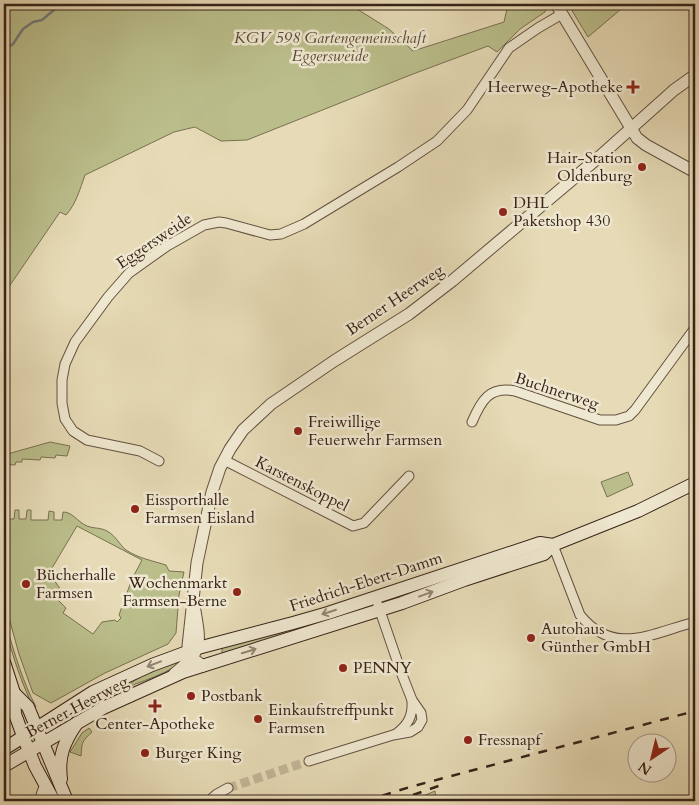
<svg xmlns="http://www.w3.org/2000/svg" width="699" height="805" viewBox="0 0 699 805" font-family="Cardo,serif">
<rect width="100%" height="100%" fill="#e6dbb6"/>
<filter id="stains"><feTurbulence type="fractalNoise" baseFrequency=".004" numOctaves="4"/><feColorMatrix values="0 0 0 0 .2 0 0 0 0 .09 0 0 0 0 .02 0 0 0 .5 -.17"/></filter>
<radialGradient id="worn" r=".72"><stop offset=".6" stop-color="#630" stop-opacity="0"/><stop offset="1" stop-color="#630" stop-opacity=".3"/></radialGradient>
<!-- green -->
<g fill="#babe8b" stroke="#797052" fill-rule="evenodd">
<path d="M 8,4 L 349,4 L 389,29 L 413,51 L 504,22 L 508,4 L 546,4 L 547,5 L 545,12 L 520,29 L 497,52 L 488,46 L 413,74 L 247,140 L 221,141 L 195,127 L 174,132 L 85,175 C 80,189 76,204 66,215 L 60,212 L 4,294 L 4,8 Z"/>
<polygon points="568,4 627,4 588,37"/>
<polygon points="50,442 70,446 67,456 56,455 55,458 41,457 40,460 22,459 22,462 16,462 15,465 4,464 4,455"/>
<polygon points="628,472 633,485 607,497 601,482"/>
<path d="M 15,510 L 19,510 L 19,519 L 26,519 L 27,510 L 31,510 L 31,520 L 48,520 L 49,511 L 54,512 L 54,520 L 62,520 L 63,512 C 72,512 76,520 85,525 C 92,529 100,527 107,531 C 116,536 119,544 126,550 C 138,558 153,561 166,565 L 169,571 L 184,572 L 179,595 L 176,633 L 168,644 L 105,673 L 51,703 L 33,693 L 19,654 L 6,607 L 4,594 L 4,519 L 14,519 ZM 77,526 L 142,560 L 132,579 L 119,615 L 121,618 L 117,622 L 115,620 L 102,622 L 93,634 L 63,613 L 66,608 L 53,595 L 61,590 L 49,573 Z"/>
<polygon points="360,606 362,611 222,656 222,646"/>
<path d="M 5,628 L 7,628 C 15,655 23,682 36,707 L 34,708 C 21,683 13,656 5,628 Z"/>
<path d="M 186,657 C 169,676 140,680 117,692 C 96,703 78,717 58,730 L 57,727 L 154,669 Z"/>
<path d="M 89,728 L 92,732 C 81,742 82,743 81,756 L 70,752 L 82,733 Z"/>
<polygon points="435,791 436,801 411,801"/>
</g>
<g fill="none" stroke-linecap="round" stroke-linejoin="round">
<!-- stream -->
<polyline stroke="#737c79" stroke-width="2.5" points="4,50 13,44 23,29 33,22 42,20 61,4"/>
<!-- minor-tunnel -->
<polyline stroke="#c3b697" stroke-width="9" stroke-dasharray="9 4.5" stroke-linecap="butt" points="228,788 309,761"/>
<!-- minor casing -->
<g stroke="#645040" stroke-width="11">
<g id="minor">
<path d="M 472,422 C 481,401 489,386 515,391 L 600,420 L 616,420 L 629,416 L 635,410 L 695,328"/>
<polyline points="224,460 353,526 364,523 409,476"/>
<polyline points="159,461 140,451 87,440 73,431 65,419 62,403 62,380 65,364 75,342 108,297 129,273 167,246 204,225 219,222 226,223 270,235 281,234 304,224 398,167 437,141 467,110 509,48 538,28 562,14"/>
<path d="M 553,545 L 580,615 C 614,657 652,633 695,622"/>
<path d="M 396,734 C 408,725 413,716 412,701"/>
<polyline points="309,761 393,735 410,732 418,727 422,720 421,713 412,700 401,672 378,605"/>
<polyline points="42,801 41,795 45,784"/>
<polyline points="209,801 217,794 228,788"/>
</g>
</g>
<!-- tertiary casing -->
<g stroke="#645040" stroke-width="13">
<g id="tertiary">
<polyline points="556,4 637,138 646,145 695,172"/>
<polyline points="203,666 192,658 188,646 197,563 212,492 220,468 230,449 243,430 271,404 334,361 409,314 452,281 599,157 674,90 695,75"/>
<path d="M 174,674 C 202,651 201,646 195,611"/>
</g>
</g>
<!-- secondary casing -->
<g stroke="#382219" stroke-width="14">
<g id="secondary">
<polyline points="4,662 14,693 15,714 23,736 35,766 54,801"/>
<polyline points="14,693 28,707 67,801"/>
<polyline points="4,749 93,692 152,665 198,648 293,623 328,613 540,543 553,545"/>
<polyline points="4,766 103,708 183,672 402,603 464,580 544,554 553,545 638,511 695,483"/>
<path d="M 61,779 C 58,756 64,742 77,723"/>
</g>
</g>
<!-- minor -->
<use href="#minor" stroke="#efe8d0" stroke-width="9"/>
<!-- tertiary -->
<use href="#tertiary" stroke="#efe8d0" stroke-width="11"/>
<!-- secondary -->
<use href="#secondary" stroke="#efe8d0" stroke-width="12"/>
<!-- rail -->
<g stroke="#382219" stroke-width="2.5" stroke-dasharray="9 9" stroke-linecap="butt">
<polyline points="365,801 410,787 695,711"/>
<polyline points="396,801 444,784"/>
</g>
</g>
<!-- one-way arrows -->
<defs><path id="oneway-shaft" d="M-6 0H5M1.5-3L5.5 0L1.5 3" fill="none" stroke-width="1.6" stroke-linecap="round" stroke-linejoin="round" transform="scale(1.25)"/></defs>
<g stroke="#948574">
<use href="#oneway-shaft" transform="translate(426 594) rotate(-20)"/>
<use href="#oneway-shaft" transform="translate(329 612) rotate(162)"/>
<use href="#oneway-shaft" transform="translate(249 651) rotate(-17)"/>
<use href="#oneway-shaft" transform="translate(154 664) rotate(159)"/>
</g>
<!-- markers -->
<g fill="#8f2418" stroke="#efe8d0" stroke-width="2">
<path d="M630.5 79.5h5v5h5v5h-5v5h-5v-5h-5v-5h5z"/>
<circle cx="642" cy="167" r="5"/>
<circle cx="503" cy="212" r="5"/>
<circle cx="298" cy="431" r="5"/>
<circle cx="135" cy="509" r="5"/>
<circle cx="26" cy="584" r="5"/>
<circle cx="237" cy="592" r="5"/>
<circle cx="531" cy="638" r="5"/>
<circle cx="343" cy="668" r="5"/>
<circle cx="191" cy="696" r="5"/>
<path d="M152.5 698.5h5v5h5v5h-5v5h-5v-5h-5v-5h5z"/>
<circle cx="258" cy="719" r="5"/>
<circle cx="468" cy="740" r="5"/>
<circle cx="145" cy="753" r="5"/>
</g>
<g text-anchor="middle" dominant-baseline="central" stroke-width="5" stroke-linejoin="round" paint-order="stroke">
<!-- park labels -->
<g font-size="16" font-style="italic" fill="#584936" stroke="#efe8d0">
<text x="330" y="38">KGV 598 Gartengemeinschaft<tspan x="330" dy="18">Eggersweide</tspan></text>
</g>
<!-- poi labels -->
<g font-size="16" fill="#382219" stroke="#efe8d0" text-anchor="start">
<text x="623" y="87" text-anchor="end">Heerweg-Apotheke</text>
<text x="632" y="158" text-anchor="end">Hair-Station<tspan x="632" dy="18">Oldenburg</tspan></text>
<text x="513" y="203">DHL<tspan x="513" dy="18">Paketshop 430</tspan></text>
<text x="308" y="422">Freiwillige<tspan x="308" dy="18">Feuerwehr Farmsen</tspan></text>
<text x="145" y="500">Eissporthalle<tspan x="145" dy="18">Farmsen Eisland</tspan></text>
<text x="36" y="575">Bücherhalle<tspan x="36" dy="18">Farmsen</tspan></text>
<text x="227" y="583" text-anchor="end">Wochenmarkt<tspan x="227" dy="18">Farmsen-Berne</tspan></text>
<text x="541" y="629">Autohaus<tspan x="541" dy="18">Günther GmbH</tspan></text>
<text x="353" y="668">PENNY</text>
<text x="201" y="696">Postbank</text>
<text x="268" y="710">Einkaufstreffpunkt<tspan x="268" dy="18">Farmsen</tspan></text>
<text x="155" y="724" text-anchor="middle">Center-Apotheke</text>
<text x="478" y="740">Fressnapf</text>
<text x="155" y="753">Burger King</text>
</g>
<!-- street labels -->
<g font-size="16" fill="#382219" stroke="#efe8d0">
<text transform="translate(154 241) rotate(-34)">Eggersweide</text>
<text transform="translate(395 300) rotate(-34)">Berner Heerweg</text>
<text transform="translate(557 391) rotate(18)">Buchnerweg</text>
<text transform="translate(302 484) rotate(27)">Karstenskoppel</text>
<text transform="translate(366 582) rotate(-18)">Friedrich-Ebert-Damm</text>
<text transform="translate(77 707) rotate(-28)">Berner Heerweg</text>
</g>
</g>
<!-- margin -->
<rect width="699" height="805" fill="none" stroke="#e6dbb6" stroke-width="20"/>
<rect x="5" y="5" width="689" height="795" fill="none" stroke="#382219" stroke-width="2.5"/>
<rect x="10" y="10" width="679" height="785" fill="none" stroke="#382219"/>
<!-- north arrow -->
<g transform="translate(652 758) rotate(215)"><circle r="24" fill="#efe8d0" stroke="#a69987"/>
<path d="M0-4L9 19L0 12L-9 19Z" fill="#8f2418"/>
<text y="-8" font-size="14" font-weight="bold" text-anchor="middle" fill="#382219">N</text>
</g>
<rect width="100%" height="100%" filter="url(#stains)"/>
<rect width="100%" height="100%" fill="url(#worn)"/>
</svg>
